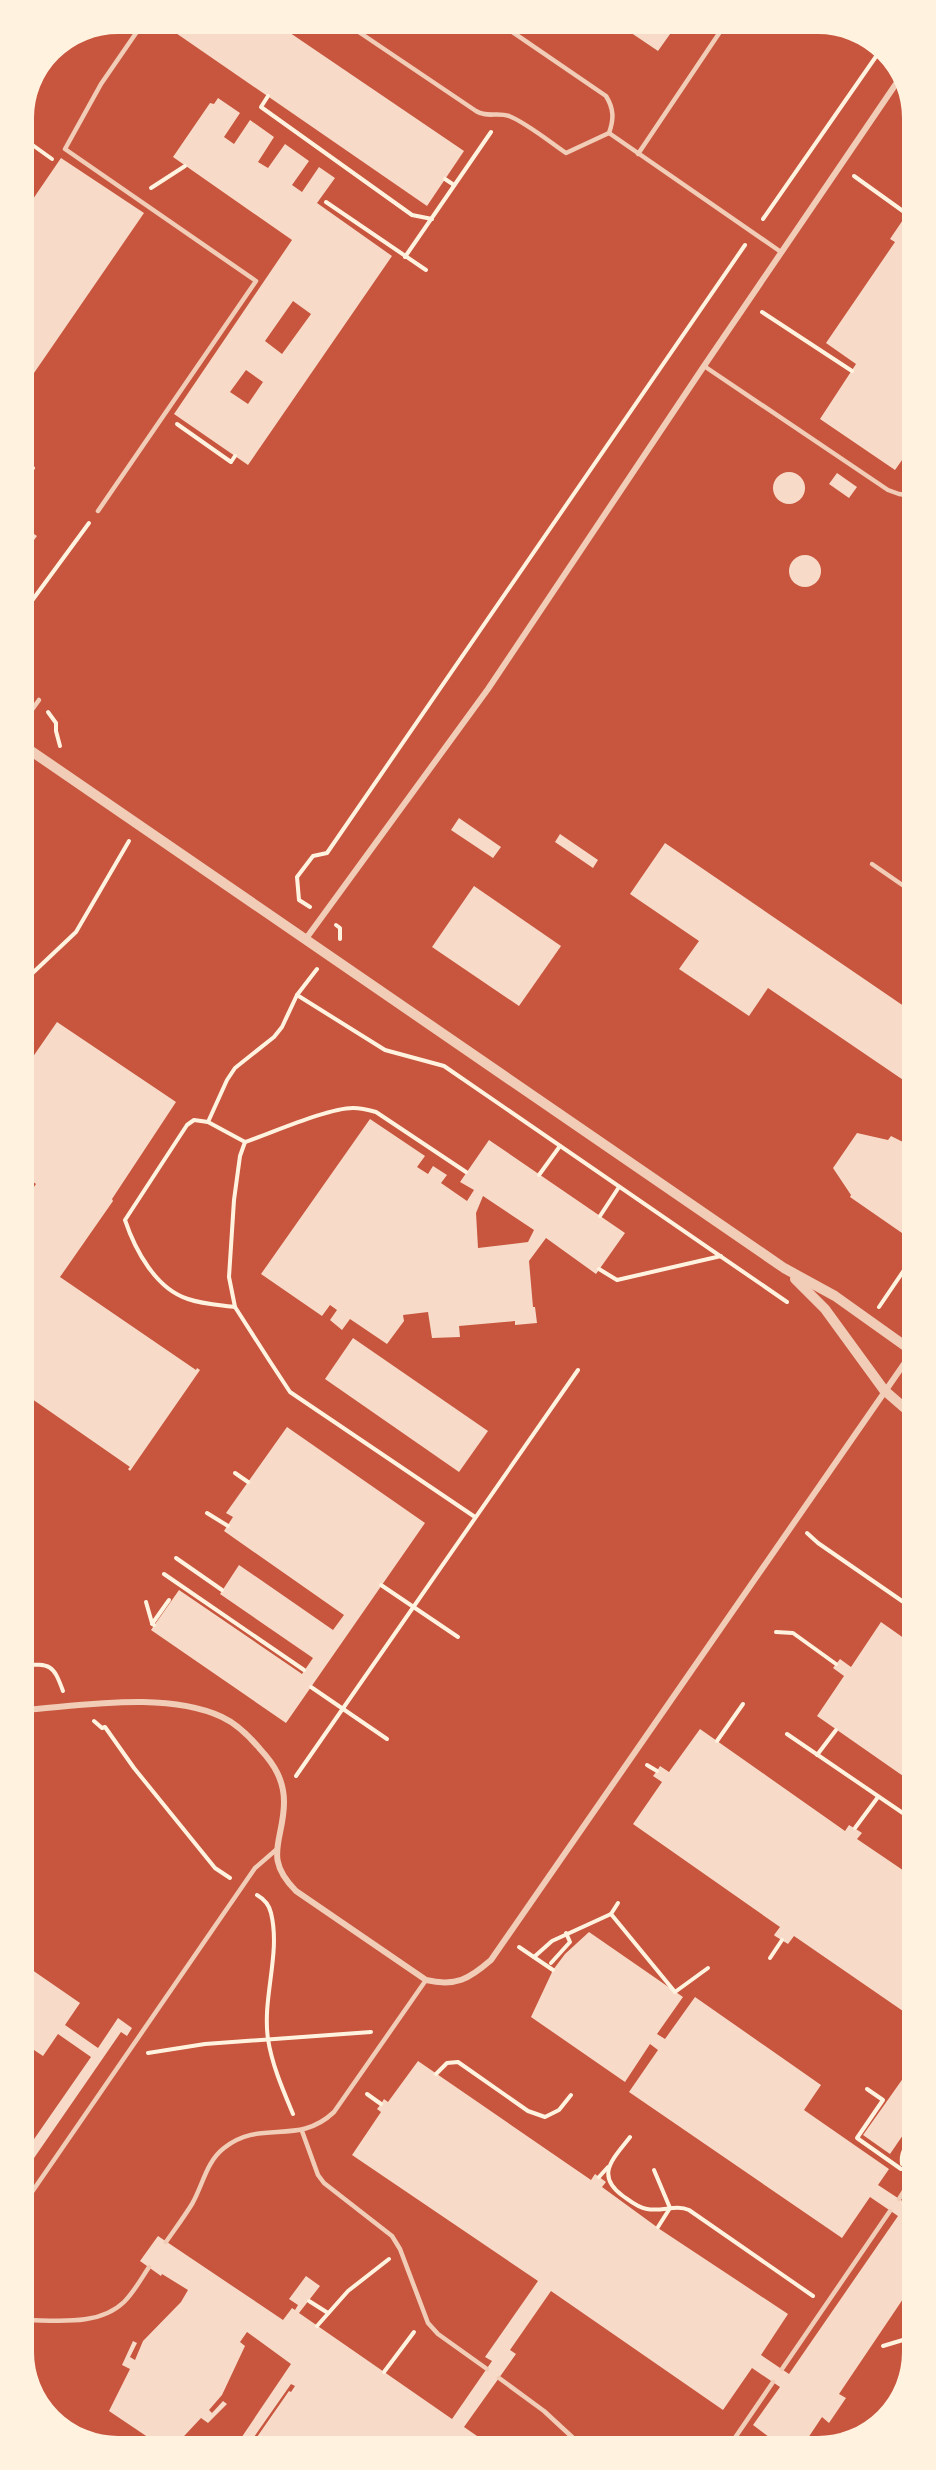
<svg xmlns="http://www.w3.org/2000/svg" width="936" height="2470" viewBox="0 0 936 2470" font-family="Roboto,sans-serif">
<rect width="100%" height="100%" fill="#c8553d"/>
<!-- building -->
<g fill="#f7dbc8" fill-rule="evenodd">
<polygon points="157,20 271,20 464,151 427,206"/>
<polygon points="612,20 680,20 658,51"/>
<path d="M 218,98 L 240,113 L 224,137 L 234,144 L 250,120 L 274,137 L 258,162 L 268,168 L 285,144 L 309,161 L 292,185 L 302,192 L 319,167 L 335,178 L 317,203 L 392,256 L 248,465 L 174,414 L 292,240 L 173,157 L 210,103 L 214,104 ZM 293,301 L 311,314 L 282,354 L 265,341 ZM 246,370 L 263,382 L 248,404 L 230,392 Z"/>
<polygon points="61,158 144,213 34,373 20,364 20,218"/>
<polygon points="913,205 914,443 895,470 820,419 856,364 826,343 895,242 890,239"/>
<circle cx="789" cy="488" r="16"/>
<polygon points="837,473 857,487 849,498 829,484"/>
<polygon points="20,525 37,536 20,559"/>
<circle cx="805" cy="571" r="16"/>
<polygon points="459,818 501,847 493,858 451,830"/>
<polygon points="560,834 598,860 593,868 555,842"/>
<polygon points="665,843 914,1013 915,1088 768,988 749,1016 679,969 699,941 630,894"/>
<polygon points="474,886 561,946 519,1006 432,947"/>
<polygon points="57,1022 176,1102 112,1199 113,1201 60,1277 196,1370 197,1368 200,1370 130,1471 128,1469 130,1467 22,1392 21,1205 36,1184 21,1173 21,1074"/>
<path d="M 370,1119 L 425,1156 L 417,1167 L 428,1174 L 433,1166 L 447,1175 L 441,1183 L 467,1201 L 474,1190 L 460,1182 L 489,1140 L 625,1233 L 596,1274 L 546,1238 L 529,1261 L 533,1307 L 535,1307 L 537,1323 L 515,1325 L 515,1321 L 459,1326 L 460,1337 L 432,1338 L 428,1312 L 403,1315 L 404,1321 L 387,1344 L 350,1319 L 342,1330 L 330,1320 L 337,1310 L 330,1305 L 322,1316 L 261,1274 ZM 483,1196 L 534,1230 L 528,1242 L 478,1248 L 476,1213 Z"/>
<polygon points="857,1133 888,1140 891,1136 915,1148 915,1242 850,1197 851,1195 833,1168"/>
<polygon points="353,1338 488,1431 459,1472 325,1379"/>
<polygon points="287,1427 425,1523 286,1723 151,1630 179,1590 302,1674 313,1658 220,1594 239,1565 333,1630 344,1615 224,1531 233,1517 226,1513"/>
<polygon points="881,1622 915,1646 916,1785 817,1716 844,1676 833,1668 840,1659 851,1667"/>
<polygon points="700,1729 845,1831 849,1825 859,1831 862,1833 857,1839 916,1879 916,2020 794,1936 788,1944 775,1936 774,1935 780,1927 633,1824 662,1782 653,1776 657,1771 660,1766 669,1772"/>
<polygon points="589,1932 683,1997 657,2034 665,2039 695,1997 821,2085 804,2110 889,2169 878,2185 907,2204 916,2190 916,2304 905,2296 839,2394 846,2398 829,2423 822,2417 802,2447 781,2445 780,2447 762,2447 769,2437 753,2425 780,2387 752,2368 723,2410 551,2291 510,2350 516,2354 464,2427 496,2449 248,2450 289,2391 291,2392 295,2386 291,2384 245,2450 233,2450 291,2364 247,2332 240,2342 245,2346 222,2395 209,2410 212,2413 223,2401 227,2404 208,2423 201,2418 171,2450 167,2450 109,2411 130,2369 122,2365 133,2341 137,2343 130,2357 135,2360 143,2341 181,2302 188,2290 162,2274 161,2276 140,2261 158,2236 283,2320 292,2308 295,2310 298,2305 289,2299 306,2276 320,2286 299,2313 452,2419 492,2361 485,2357 538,2281 352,2155 381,2112 377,2109 381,2104 384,2099 388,2102 418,2061 591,2180 595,2174 606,2182 602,2187 661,2230 788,2314 761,2355 789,2374 898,2216 870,2197 842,2238 629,2092 658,2050 650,2044 625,2082 531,2017 553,1970 565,1954"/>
<polygon points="22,1963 80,2003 65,2025 98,2048 118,2018 132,2028 127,2036 121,2032 23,2174 23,2155 91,2057 58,2034 43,2056 22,2042"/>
<polygon points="916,2060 916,2116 890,2154 863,2135"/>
</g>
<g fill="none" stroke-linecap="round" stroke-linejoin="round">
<!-- path -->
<g stroke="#fff3e0" stroke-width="4">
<polyline points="268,96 261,107 412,215 432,219"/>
<polyline points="20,136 52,159"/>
<polyline points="854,176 907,214"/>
<polyline points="445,179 454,185"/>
<polyline points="151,188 185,166"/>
<polyline points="326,202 426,270"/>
<polyline points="763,219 884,45"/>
<polyline points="405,257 491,132"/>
<polyline points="762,312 852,371"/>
<polyline points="177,424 231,462 235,456"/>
<polyline points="20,485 33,468"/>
<polyline points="20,617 89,523"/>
<polyline points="48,712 56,723 56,731 60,746"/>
<polyline points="310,907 299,900 297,877 313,856 327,853 745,245"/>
<polyline points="336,925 340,928 340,939"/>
<polyline points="317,969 297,995 282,1027 274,1037 235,1068 227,1080 208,1122 245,1142 240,1156 234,1200 229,1277 235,1307 269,1360 290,1392 475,1517"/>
<polyline points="21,984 76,932 129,841"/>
<polyline points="297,995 385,1050 444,1066 787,1302"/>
<polyline points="21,1065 27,1057 30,1061"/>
<path d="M 208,1122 L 194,1120 L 187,1125 L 125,1220 C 135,1250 156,1289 188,1299 C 202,1304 220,1305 235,1307"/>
<path d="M 245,1142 C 272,1133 328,1108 353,1108 C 361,1108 369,1110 376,1112 L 466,1172"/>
<polyline points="913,1147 914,1126"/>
<polyline points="539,1175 560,1146"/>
<polyline points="600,1216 619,1187"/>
<polyline points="599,1269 617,1280 721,1256"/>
<polyline points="879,1307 915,1254"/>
<polyline points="235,1473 248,1482"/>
<polyline points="207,1513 228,1526"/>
<polyline points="807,1533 818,1543 915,1610"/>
<polyline points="176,1558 222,1590"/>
<polyline points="164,1574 304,1670"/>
<polyline points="381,1585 458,1637"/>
<polyline points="146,1602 152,1623"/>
<polyline points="154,1625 152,1624 169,1600"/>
<polyline points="776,1632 793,1633 836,1664"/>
<path d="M 22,1665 C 51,1664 53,1664 63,1691"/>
<polyline points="311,1687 387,1739"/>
<polyline points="94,1721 102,1728 105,1727 134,1768 215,1868 230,1878"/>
<polyline points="787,1734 916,1822"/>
<polyline points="717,1741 743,1704"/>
<polyline points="817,1755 836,1730"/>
<polyline points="647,1765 657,1771"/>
<polyline points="296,1776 578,1370"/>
<polyline points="855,1828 878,1797"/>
<path d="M 257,1895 C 264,1899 269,1904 271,1913 C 281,1954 262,1997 268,2039 C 272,2065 283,2090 293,2114"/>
<polyline points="618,1903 611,1914 675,1992 708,1968"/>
<polyline points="519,1947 553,1970"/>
<polyline points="534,1957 552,1941 611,1914"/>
<polyline points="770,1958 782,1940"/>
<polyline points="551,1963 570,1942 566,1933"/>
<polyline points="909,2031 916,2037"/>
<polyline points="148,2053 205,2044 371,2032"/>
<polyline points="436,2074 447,2063 458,2062 528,2111 545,2117 559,2110 571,2095"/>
<polyline points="867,2089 883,2100 857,2138 901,2169"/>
<polyline points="367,2094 381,2104"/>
<path d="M 630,2137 C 614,2158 594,2175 623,2196 C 630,2201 638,2208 647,2209 C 662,2212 676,2204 689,2210 L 813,2296"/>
<path d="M 902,2164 C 900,2150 909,2142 916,2131"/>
<polyline points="654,2170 670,2208 658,2227"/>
<polyline points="599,2177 608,2167"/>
<polyline points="309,2301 328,2313"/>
<polyline points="317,2326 348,2291 389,2259"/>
<polyline points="883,2346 916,2336"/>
<polyline points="384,2372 414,2332"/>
<polyline points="890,2416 900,2402"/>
</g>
<!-- service -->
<g stroke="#f1ccb7" stroke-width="4.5">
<path d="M 341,20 L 476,111 C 487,118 497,112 509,116 C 525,122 550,142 566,153 L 609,133 C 614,119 614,109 606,96 L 505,27 L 510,20"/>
<polyline points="609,133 781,252"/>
<polyline points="638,154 728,20"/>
<polyline points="704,366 888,490 899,494 914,496"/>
<polyline points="98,511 256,281 65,149 101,84 145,20"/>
<polyline points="21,725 39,700"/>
<polyline points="872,864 914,893"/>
<polyline points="302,2131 318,2175 324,2183 392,2236 400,2249 428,2323 438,2334 487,2369"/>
<polyline points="899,2199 916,2172"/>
<polyline points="23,2205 255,1868 277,1849"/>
<path d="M 166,2242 C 175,2229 184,2217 192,2204 C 203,2185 206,2162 224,2148 C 262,2118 297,2147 334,2112 L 426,1980"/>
<path d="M 23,2320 C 55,2320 98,2327 124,2302 C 134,2292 141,2279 149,2267"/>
<polyline points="782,2369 890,2211"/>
<polyline points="499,2378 544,2411 584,2448"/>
<polyline points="728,2448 773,2382"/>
</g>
<!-- minor -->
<g stroke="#f1ccb7" stroke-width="6">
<polyline points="305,940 488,689 704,366 902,75"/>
<path d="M 22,1710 C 82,1706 165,1691 222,1717 C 237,1724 250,1737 260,1749 C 274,1764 284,1780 284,1802 C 284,1841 262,1857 296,1891 L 426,1980 C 456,1987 469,1979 491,1960 L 913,1351"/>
</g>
<!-- tertiary -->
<g stroke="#f1ccb7" stroke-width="10">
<polyline points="21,744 784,1268 835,1296 915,1353"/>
<polyline points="795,1279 825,1309 884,1390 915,1417"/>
</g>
</g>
<!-- crop -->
<path d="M0 0H936V2470H0ZM118 30H818A88 88 0 0 1 906 118V2352A88 88 0 0 1 818 2440H118A88 88 0 0 1 30 2352V118A88 88 0 0 1 118 30Z" fill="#fff3e0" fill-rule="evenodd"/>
<path fill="none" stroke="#fff3e0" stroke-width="8" d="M118 30H818A88 88 0 0 1 906 118V2352A88 88 0 0 1 818 2440H118A88 88 0 0 1 30 2352V118A88 88 0 0 1 118 30Z"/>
</svg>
